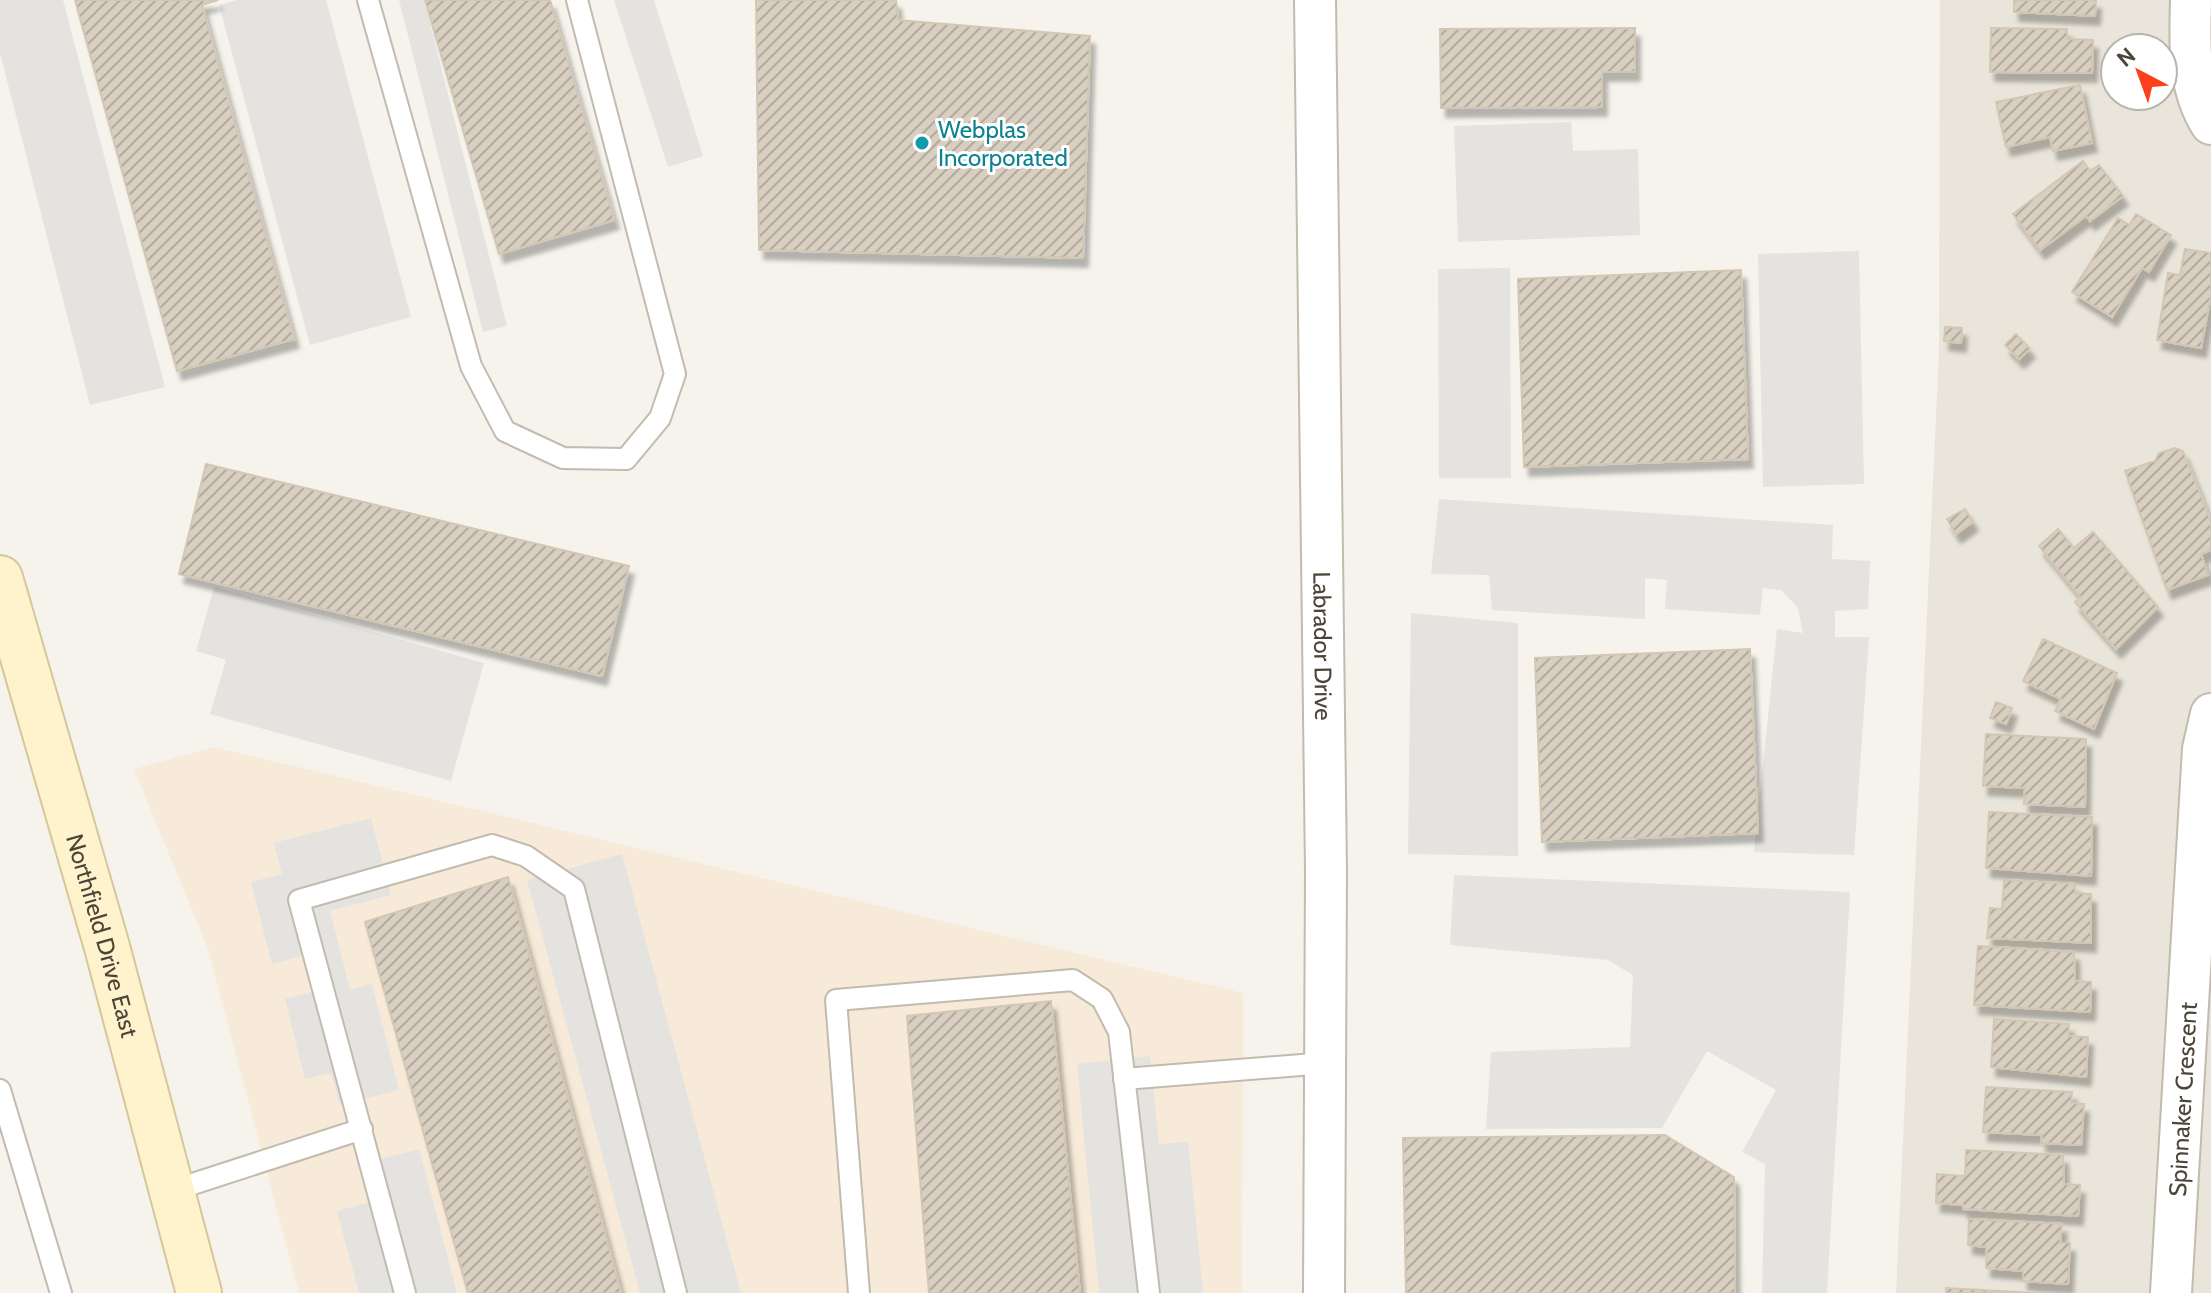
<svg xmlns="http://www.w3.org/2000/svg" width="2211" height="1293" viewBox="0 0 2211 1293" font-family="Cabin,sans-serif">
<defs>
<pattern id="building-hatch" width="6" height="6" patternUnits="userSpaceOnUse" patternTransform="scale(2)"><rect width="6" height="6" fill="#d8cfc1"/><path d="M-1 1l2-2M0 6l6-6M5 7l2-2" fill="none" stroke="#b1aa9e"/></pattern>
<filter id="shadow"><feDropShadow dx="5" dy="9" stdDeviation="2" flood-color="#0004"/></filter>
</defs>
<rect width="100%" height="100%" fill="#f6f3ec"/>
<!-- residential -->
<path fill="#eae5da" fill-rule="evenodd" d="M 1940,0 L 2211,0 L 2211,1293 L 1896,1293 L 1939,351 ZM 2115,48 L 2163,48 L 2163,96 L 2115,96 Z"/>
<!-- commercial -->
<polygon fill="#f7ead8" points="214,747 1243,993 1242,1293 299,1293 208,949 134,769"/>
<!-- parking -->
<g fill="#e5e3e0">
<polygon points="0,0 63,0 165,387 90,405 0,53"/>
<polygon points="237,0 326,0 411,317 310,345 219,5"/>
<polygon points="399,0 424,0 507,326 483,332"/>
<polygon points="614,0 654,0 703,156 668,167"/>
<polygon points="1571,122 1573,151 1638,149 1640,235 1458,242 1454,126"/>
<polygon points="1859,251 1864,484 1763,487 1758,254"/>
<polygon points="1510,268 1511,478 1439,478 1438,269"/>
<polygon points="1439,499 1833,525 1832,559 1870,561 1868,609 1835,611 1835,637 1869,637 1854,855 1754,852 1777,629 1803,633 1798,608 1781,590 1763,588 1760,615 1665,609 1667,580 1645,578 1645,619 1492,610 1489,575 1431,574"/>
<polygon points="214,587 484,663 451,781 210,714 226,660 196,651"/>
<polygon points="1411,613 1518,623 1518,856 1408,854"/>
<polygon points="371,818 391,895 330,911 350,990 372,984 399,1090 340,1105 331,1073 305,1079 285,999 316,991 306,955 272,964 251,882 282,874 274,843"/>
<polygon points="622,854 741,1293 640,1293 527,880"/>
<polygon points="1454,875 1850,892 1827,1293 1762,1293 1765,1164 1742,1152 1776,1090 1707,1051 1662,1128 1486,1129 1491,1052 1630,1047 1633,975 1608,960 1450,945"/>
<polygon points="1150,1056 1159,1144 1188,1142 1203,1293 1099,1293 1077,1064"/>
<polygon points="419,1149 457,1293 359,1293 337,1211 371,1202 362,1164"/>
</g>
<!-- building -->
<g fill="url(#building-hatch)" stroke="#d3c7b4" stroke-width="2" filter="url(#shadow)">
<polygon points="75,0 218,0 202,5 294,339 177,371"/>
<polygon points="425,0 550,0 614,220 499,254"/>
<polygon points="756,0 896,0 898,20 1090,36 1083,258 759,250"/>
<polygon points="2014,0 2096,0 2095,16 2014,12"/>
<polygon points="1635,28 1635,72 1602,72 1602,107 1441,108 1440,29"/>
<polygon points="1991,28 2067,29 2067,39 2093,40 2092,73 1990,72"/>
<polygon points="2080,85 2092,143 2053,151 2050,137 2006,147 1996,102"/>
<polygon points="2083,161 2090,171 2099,165 2123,196 2090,221 2086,216 2040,250 2013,214"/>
<polygon points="2136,214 2171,235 2149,272 2142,268 2112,317 2072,292 2118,218 2129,225"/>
<polygon points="2185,249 2211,253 2211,295 2201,348 2157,340 2168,273 2180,275"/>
<polygon points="1741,270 1748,459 1524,467 1518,279"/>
<polygon points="1945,327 1962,328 1961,343 1944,341"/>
<polygon points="2016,334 2030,349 2019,359 2005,345"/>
<polygon points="2175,448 2183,451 2211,522 2211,550 2201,554 2208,575 2167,590 2125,471 2155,461 2159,453"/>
<polygon points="206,464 629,566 602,676 179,574"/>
<polygon points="1965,509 1973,522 1956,534 1947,519"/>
<polygon points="2058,529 2074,548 2093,532 2158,607 2116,649 2075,602 2081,597 2039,546"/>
<polygon points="2043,639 2117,673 2094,729 2055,711 2061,699 2023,681"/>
<polygon points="1750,649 1758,833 1542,842 1535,658"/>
<polygon points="1996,702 2012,708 2006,724 1990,718"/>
<polygon points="1986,734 2086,739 2085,807 2024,804 2025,788 1983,786"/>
<polygon points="1989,812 2092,817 2091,876 1986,868"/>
<polygon points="508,877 621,1293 468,1293 365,922"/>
<polygon points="2004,880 2075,884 2075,893 2091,894 2091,943 1987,938 1990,908 2002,909"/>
<polygon points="1978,946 2074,952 2075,981 2091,982 2090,1012 1974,1005"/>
<polygon points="1051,1001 1080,1293 929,1293 907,1016"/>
<polygon points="1994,1019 2069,1024 2068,1036 2088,1037 2086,1077 1991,1067"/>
<polygon points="1986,1087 2072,1092 2071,1103 2084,1104 2081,1145 2041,1143 2042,1135 1983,1132"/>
<polygon points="1665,1135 1734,1177 1735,1293 1406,1293 1403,1138"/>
<polygon points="1966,1150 2063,1155 2064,1184 2080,1185 2078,1216 1963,1209 1963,1205 1936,1203 1937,1174 1965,1176"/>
<polygon points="1969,1219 2062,1224 2060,1243 2070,1243 2068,1284 2023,1281 2023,1271 1986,1268 1987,1247 1968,1245"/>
<polygon points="1946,1288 2035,1293 1946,1293"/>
</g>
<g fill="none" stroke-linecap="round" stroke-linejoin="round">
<!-- lane casing -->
<g stroke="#c2bbae" stroke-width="24">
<g id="lane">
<polyline points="368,0 471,366 505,431 563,458 626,459 660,418 675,374 577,0"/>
<polyline points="1124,1079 1326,1063"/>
<polyline points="0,1090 61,1293"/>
<polyline points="171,1191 362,1129"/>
<polyline points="405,1293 299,900 492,845 526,856 574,889 676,1293"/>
<polyline points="859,1293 836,1000 1073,980 1102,999 1119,1032 1149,1293"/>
</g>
</g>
<!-- street casing -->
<g stroke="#c2bbae" stroke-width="44">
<g id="street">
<path id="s1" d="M 1315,0 L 1326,872 L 1324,1293"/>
<path d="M 2191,0 C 2190,43 2187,86 2211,124"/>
<path id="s2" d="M 2171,1293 L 2203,749 L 2211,714"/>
</g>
</g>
<!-- secondary casing -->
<g stroke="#d6c79b" stroke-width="48">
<g id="secondary">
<path id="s3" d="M 0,578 L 107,947 L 199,1293"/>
</g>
</g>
<!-- lane -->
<use href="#lane" stroke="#fff" stroke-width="20"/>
<!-- street -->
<use href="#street" stroke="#fff" stroke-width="40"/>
<!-- secondary -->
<use href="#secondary" stroke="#fff3cd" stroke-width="44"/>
</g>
<!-- markers -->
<circle fill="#0f9aa8" stroke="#fff" stroke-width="3" cx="922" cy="143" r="8"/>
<g text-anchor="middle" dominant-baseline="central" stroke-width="6" stroke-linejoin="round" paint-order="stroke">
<!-- culture labels -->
<g font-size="24" fill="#0d838f" stroke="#fff" text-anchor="start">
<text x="938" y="129">Webplas<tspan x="938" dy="28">Incorporated</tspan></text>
</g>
<!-- street labels -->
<g font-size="24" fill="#4b4439" stroke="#fff">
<text stroke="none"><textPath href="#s1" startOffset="646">Labrador Drive</textPath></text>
<text stroke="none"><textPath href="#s3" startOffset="372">Northfield Drive East</textPath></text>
<text stroke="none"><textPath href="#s2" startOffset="194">Spinnaker Crescent</textPath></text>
</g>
</g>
<!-- north arrow -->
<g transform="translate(2139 72) rotate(319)"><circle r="38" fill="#ffffff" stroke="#b7b4b0" stroke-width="2"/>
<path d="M0-6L14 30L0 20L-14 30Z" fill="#fc3f1d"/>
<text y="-12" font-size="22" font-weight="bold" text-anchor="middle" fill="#4b4439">N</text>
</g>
</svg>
